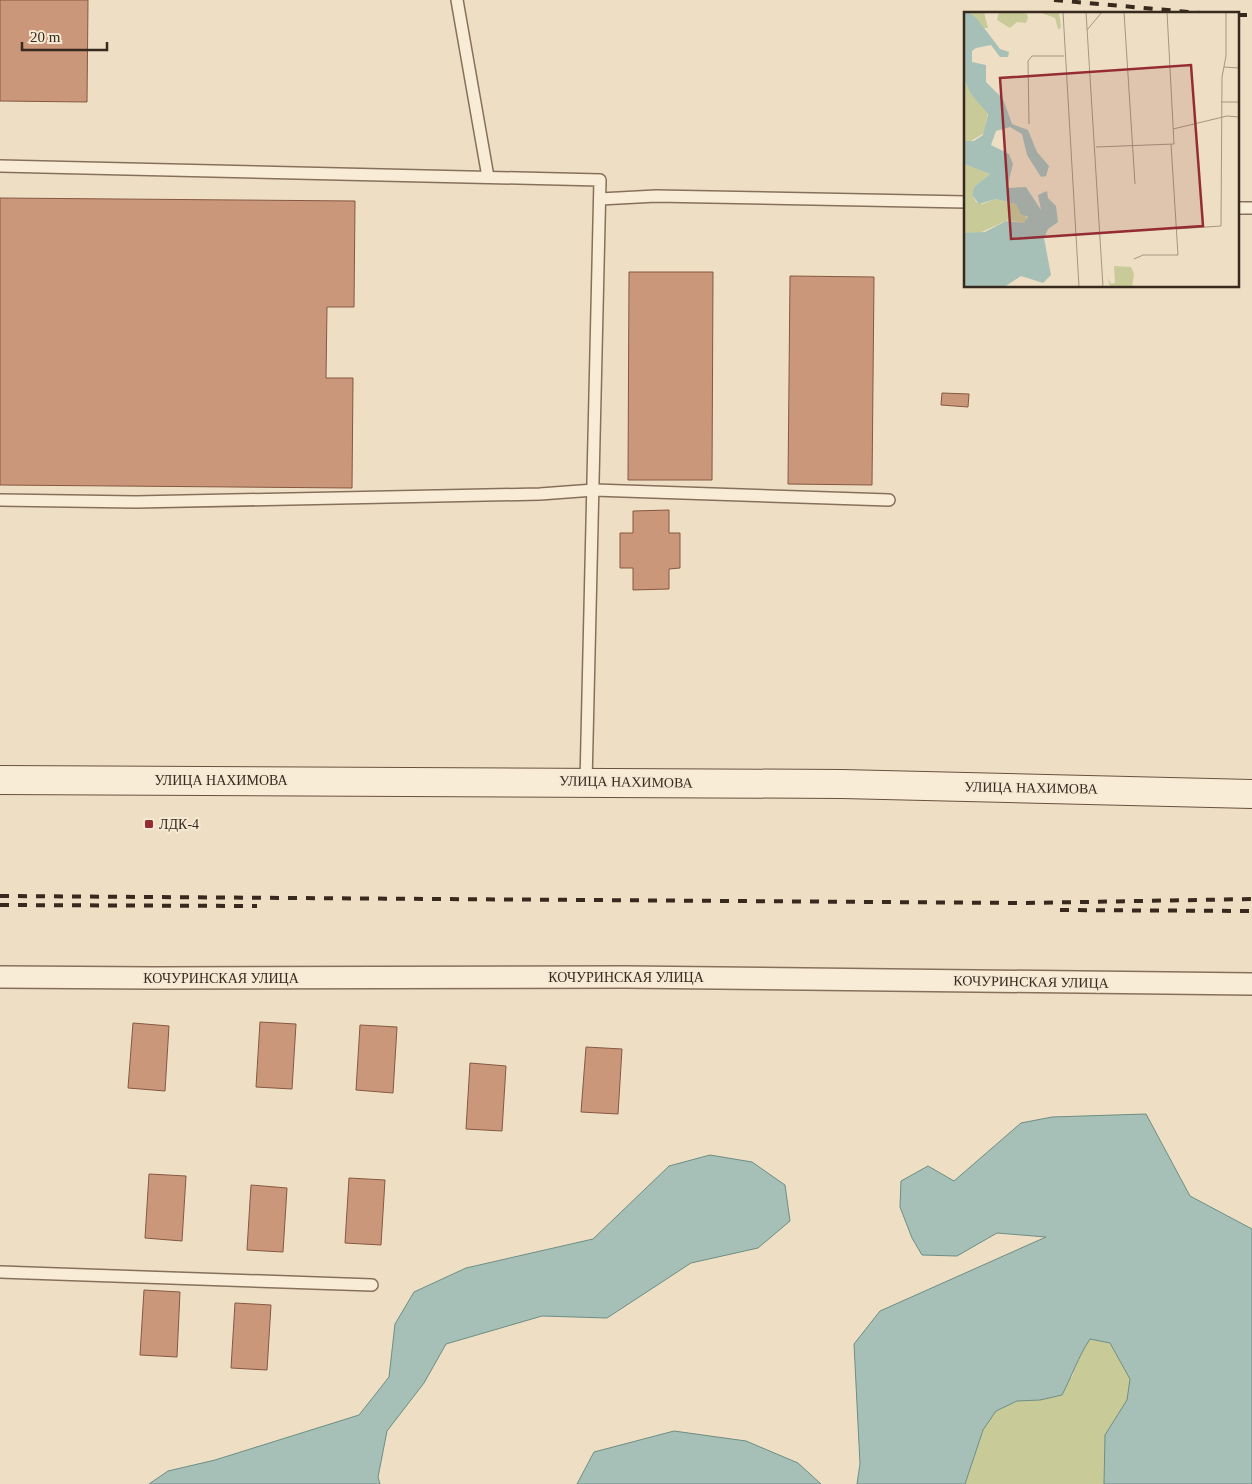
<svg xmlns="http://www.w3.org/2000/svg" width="1252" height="1484" viewBox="0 0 1252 1484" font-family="'Times New Roman',serif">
<rect width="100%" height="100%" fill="#eddec4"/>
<!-- green -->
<polygon fill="#c8cb98" points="1090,1339 1110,1343 1130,1379 1127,1400 1105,1435 1104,1484 965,1484 983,1430 996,1411 1017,1401 1040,1400 1072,1377 1078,1358"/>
<!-- water -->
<g fill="#a6c0b7" stroke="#6d8e84">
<path d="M 1146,1114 L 1190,1196 L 1252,1229 L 1252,1484 L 1104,1484 L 1105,1435 L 1127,1400 L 1130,1379 L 1110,1343 L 1090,1339 C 1078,1357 1072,1376 1062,1395 L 1040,1400 L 1017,1401 L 996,1411 L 983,1430 L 965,1484 L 857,1484 L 860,1464 L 854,1344 L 880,1311 L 1046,1237 L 997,1233 L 957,1256 L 922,1255 L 912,1238 L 900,1207 L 901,1181 L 928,1166 L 954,1181 L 1021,1123 L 1052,1117 Z"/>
<polygon points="710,1155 752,1162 785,1185 790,1221 758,1248 691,1263 607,1318 542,1316 446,1344 424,1383 387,1431 378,1477 380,1484 149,1484 168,1471 215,1460 359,1415 389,1377 395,1324 414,1292 466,1268 593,1239 669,1166"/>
<polygon points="674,1431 746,1441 798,1463 821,1484 577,1484 594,1452"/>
</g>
<!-- building -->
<g fill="#cb977a" stroke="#865841">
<polygon points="0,0 88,0 87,102 0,101"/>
<polygon points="0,198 355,201 354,307 327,307 326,378 353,378 352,488 0,485"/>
<polygon points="629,272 713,272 712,480 628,480"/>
<polygon points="790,276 874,277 872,485 788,484"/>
<polygon points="942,393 969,394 968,407 941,405"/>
<polygon points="669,510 669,533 680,533 680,568 669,569 669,589 633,590 633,568 620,568 620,533 633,533 633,511"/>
<polygon points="260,1022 296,1024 292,1089 256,1087"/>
<polygon points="133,1023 169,1026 165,1091 128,1088"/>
<polygon points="360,1025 397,1027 393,1093 356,1090"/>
<polygon points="586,1047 622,1049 618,1114 581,1112"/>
<polygon points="470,1063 506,1066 502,1131 466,1129"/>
<polygon points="149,1174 186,1176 182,1241 145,1238"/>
<polygon points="349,1178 385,1180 381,1245 345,1243"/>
<polygon points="251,1185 287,1188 283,1252 247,1250"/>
<polygon points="144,1290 180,1292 177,1357 140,1355"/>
<polygon points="235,1303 271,1305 267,1370 231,1368"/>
</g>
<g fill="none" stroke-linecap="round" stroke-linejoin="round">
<!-- lane casing -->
<g stroke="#87705b" stroke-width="14">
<g id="lane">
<polyline points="457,0 488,177"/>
<polyline points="0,166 600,180 586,782"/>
<polyline points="600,199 656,196 966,202"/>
<polyline points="1238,208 1252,208"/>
<polyline points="0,500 136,502 540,494 594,490 889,500"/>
<polyline points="0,1272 372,1285"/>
</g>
</g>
<!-- street casing -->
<g stroke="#87705b" stroke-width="24">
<polyline id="street" points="0,977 153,978 626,977 1252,984"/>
</g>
<!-- secondary casing -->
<g stroke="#69513e" stroke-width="30">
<polyline id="secondary" points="0,780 842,784 1252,794"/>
</g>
<!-- lane -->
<use href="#lane" stroke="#f8ecd7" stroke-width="11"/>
<!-- street -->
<use href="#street" stroke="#f8ecd7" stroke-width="21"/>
<!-- secondary -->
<use href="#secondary" stroke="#f8ecd7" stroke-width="28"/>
<!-- rail -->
<g stroke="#38291e" stroke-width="4" stroke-dasharray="9 9" stroke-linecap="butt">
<polyline points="1054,0 1212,14"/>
<polyline points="1238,15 1252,15"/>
<polyline points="0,896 1026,903 1252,899"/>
<polyline points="0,905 257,906"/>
<polyline points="1060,910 1252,911"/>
</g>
</g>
<!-- markers -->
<rect fill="#952c33" stroke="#f5e9d3" stroke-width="2" x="144" y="819" width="10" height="10" rx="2.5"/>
<g text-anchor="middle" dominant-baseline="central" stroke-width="4" stroke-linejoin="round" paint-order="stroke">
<!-- street labels -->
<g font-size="14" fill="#38291e" stroke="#f5e9d3">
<text x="221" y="780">УЛИЦА НАХИМОВА</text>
<text transform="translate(626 782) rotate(1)">УЛИЦА НАХИМОВА</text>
<text transform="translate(1031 788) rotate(1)">УЛИЦА НАХИМОВА</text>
<text x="626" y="977">КОЧУРИНСКАЯ УЛИЦА</text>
<text x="221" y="978">КОЧУРИНСКАЯ УЛИЦА</text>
<text transform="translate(1031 982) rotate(1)">КОЧУРИНСКАЯ УЛИЦА</text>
</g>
<!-- poi labels -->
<g font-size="14" fill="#38291e" stroke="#f5e9d3" text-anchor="start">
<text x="159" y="824">ЛДК-4</text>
</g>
</g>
<!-- overview -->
<g transform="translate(964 12)">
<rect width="275" height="275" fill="#eddec4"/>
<path d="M 5,0 L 20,0 L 24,16 L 19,16 ZM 35,0 L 56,0 L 63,2 L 64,6 L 62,11 L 53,10 L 46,16 L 33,8 ZM 75,0 L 95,0 L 97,16 L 94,17 L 91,6 ZM 0,67 L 6,81 L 24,99 L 20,121 L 7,129 L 0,129 ZM 0,152 L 26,162 L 10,175 L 8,183 L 12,190 L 18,192 L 32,187 L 52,192 L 64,208 L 60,211 L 44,208 L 11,223 L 0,221 ZM 150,254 L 167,255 L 170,262 L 168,275 L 146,275 L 144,266 L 147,272 L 151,271 Z" fill="#c8cb98"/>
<path d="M 0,0 L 5,0 L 14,8 L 36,37 L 45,40 L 44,45 L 36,45 L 27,33 L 12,36 L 8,39 L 8,50 L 22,53 L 22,70 L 39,87 L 48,112 L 64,118 L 73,140 L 85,154 L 82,164 L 77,165 L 63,143 L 58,122 L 46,115 L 32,119 L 27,133 L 45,142 L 49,152 L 43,176 L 62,175 L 77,198 L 74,183 L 83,179 L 84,186 L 92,194 L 94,210 L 84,217 L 80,226 L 87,263 L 79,271 L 57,264 L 40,275 L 0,275 L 0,221 L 21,220 L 42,209 L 60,211 L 64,205 L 57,202 L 52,192 L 32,187 L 15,192 L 8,183 L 10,175 L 26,162 L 0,152 L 0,129 L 10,129 L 19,123 L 24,102 L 6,81 L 0,67 Z" fill="#a6c0b7"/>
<path fill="none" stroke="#a59682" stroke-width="1" d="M 99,0 L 115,275M 122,0 L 139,275M 160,0 L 171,172M 123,18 L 138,0M 260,55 L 275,56M 257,90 L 275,90M 65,112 L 64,49 L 68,44 L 100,44M 209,117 L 263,104 L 275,105M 132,135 L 210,132 L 203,0M 212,217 L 257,214 L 258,65 L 262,44 L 262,0M 170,247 L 179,243 L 214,243 L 207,132"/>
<path fill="#952c33" fill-opacity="0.15" stroke="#952c33" stroke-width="2.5" d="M 227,53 L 239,214 L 47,227 L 36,66 Z"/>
<rect width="275" height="275" fill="none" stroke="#38291e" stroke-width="2.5"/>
</g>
<!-- scale -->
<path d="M22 42v8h85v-8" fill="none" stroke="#38291e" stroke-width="2.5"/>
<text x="30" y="42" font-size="15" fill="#38291e" stroke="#f5e9d3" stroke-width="4" paint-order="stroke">20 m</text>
</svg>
